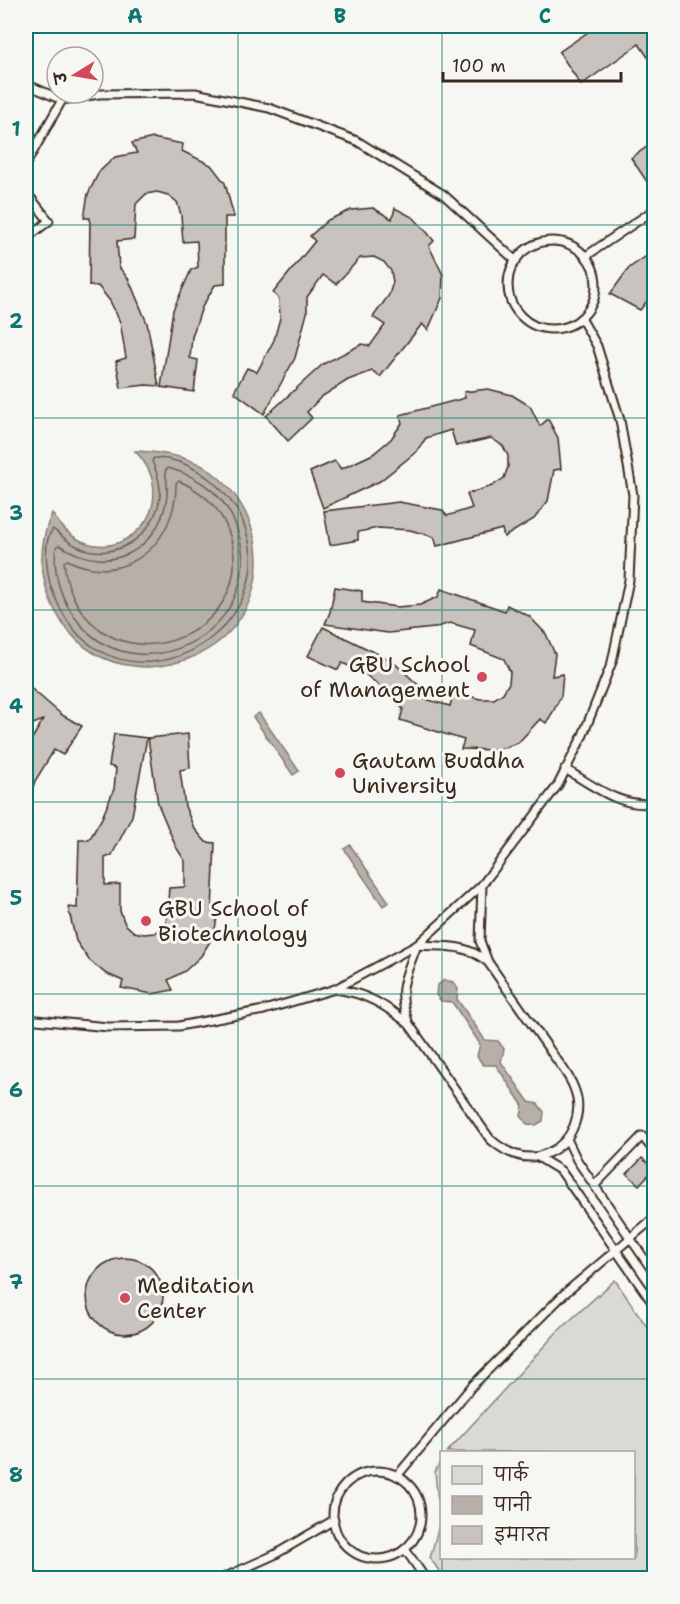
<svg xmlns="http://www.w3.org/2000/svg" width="680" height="1604" viewBox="0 0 680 1604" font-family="'Shantell Sans','Playpen Sans Deva',sans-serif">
<rect width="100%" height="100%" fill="#f6f6f2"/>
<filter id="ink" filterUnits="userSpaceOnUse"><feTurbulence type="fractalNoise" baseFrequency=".0167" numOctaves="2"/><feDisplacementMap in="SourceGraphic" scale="12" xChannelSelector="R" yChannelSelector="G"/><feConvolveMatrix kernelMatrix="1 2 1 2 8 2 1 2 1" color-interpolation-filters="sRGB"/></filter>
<g filter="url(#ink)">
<!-- green -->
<polygon fill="#dad9d3" stroke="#8a8278" stroke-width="1.5" points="615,1280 654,1337 654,1578 444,1578 430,1558 440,1522 435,1472 441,1460 442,1558 634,1558 634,1452 447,1452 557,1332"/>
<!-- water -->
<g fill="#b6b0a9" stroke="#857a71" stroke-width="1.5">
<path d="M 135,451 C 161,452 191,456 212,472 C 280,525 270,628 188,659 C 170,665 153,669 134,666 C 104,663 81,649 63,624 C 40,590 35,551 52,513 C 100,591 194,512 135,451 Z"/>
<polygon points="259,713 299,771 293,775 253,717"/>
<polygon points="350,845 389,902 383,906 344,849"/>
<polygon points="444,980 453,982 458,989 457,999 485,1040 498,1041 504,1049 501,1062 529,1102 538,1104 544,1112 543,1121 536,1125 527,1124 521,1116 523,1106 496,1065 483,1065 477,1056 480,1044 452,1002 441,1001 436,995 437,986"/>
</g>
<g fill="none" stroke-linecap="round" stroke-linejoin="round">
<!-- shore -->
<g stroke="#6c6056" stroke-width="1.5">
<path d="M 154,458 C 188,457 218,482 236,508 C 242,516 244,525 247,534 C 273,619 166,697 92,646 C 72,633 59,609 51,587 C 47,573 42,541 53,529 C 61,535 68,543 79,547 C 116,563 155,535 160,497 C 161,484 157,473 152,461 Z"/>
<path d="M 168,468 C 202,477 228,498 238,532 C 269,632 133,701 74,616 C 59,595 53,572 56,547 L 59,545 C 72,552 83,558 98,559 C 145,563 176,514 165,471 Z"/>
<path d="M 179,481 C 204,492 222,509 230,536 C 258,626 134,686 80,609 C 71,595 65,580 64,562 L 67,560 C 126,589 177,542 176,483 Z"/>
</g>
</g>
<!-- building -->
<g fill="#c8c3be" stroke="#3b2a1e" stroke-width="1.5">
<polygon points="597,26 654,26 654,66 639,44 581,85 559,52"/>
<polygon points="153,138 183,144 182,151 211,165 225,183 234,217 225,217 225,284 215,285 202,307 192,337 190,358 198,360 194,392 161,387 173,310 191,270 198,267 197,241 183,242 181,215 177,202 168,195 157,192 146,194 136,204 134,239 117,241 119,267 129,280 147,323 159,386 146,385 121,388 116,361 126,358 120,322 110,301 98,286 89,286 90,218 84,218 88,194 99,172 115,157 137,153 132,143"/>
<polygon points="654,142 654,192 631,158"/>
<polygon points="373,208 392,219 395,208 414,218 426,231 434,241 429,246 443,275 442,298 428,330 422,324 380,377 372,371 348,380 321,397 307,412 312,418 288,441 266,416 323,364 362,344 370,346 385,325 373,317 389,295 393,282 391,271 384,262 374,257 360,258 336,284 323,275 307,297 307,313 295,358 264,414 234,392 247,368 257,372 274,340 280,318 279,299 273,293 315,241 310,236 328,220 351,210"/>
<polygon points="654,251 654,292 640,310 610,294 629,268"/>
<polygon points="488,389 512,395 530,406 540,426 548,419 558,438 561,469 554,470 548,501 534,519 504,537 502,529 437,546 434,537 410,530 378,528 358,532 358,540 330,545 324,511 399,502 442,510 447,516 472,508 467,494 492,486 504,478 508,467 508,456 503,446 491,438 456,446 451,430 426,438 416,452 380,481 323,508 310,472 335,461 341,469 373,454 391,439 402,423 400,415 465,398 464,392"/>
<polygon points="335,587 362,591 362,602 397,607 420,605 438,597 441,589 505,611 507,605 529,616 546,634 555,654 552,676 563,674 561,696 553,712 546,723 540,719 518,743 496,750 461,749 464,740 400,720 403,709 386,691 361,671 342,663 338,670 308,656 323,627 392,661 425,691 425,699 450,706 454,692 480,699 494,699 503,693 509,683 510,672 504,659 471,646 475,630 450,623 434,628 388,633 325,624 330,612"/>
<polygon points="26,684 62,715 82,726 63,755 54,750 35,781 28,803 26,802 26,749 43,720 26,727"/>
<polygon points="114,734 147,738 132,816 112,855 105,858 105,885 120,884 120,911 125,924 134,932 144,934 155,933 166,924 169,888 185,887 185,861 176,847 158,804 148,738 188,734 190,768 180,770 185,806 194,828 206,842 215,843 212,911 218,911 214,935 201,956 185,971 168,980 173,990 152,994 121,988 123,981 105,973 89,960 76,941 68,907 77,908 79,840 89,840 102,818 114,789 116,768 109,766"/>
<polygon points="642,1158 654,1169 639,1185 627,1174"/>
<circle cx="125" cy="1296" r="38"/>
</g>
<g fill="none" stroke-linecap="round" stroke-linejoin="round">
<!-- service casing -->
<g stroke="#3b2a1e" stroke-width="11">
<g id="service">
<polyline points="26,84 62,100 99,94 195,93 269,108 357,141 444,195 516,261"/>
<polyline points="26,164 62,100"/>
<polyline points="26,192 49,221 28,237 26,233"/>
<circle cx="552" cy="285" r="44"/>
<polyline points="586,256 654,210"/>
<path d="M 565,769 C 594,786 620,808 654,803"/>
<polyline points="482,885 480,941 488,962"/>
<path d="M 417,945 C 447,947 464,943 488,962 C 508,991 529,1020 549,1049 C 557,1061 569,1074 574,1088 C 584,1112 573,1142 548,1153 C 526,1163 506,1153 490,1139 L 409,1024 C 396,988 405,979 417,945 Z"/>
<path d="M 335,989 C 366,993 385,1005 409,1024"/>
<polyline points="26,1019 108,1027 179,1026 264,1010 335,989 417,945 482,885 558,785 583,735 612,662 629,580 633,495 620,420 597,346 581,318"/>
<polyline points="567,1139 577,1160 654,1273"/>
<polyline points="538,1157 561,1171 654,1305"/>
<polyline points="595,1185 642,1136 654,1151"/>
<circle cx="377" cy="1515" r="44"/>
<polyline points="397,1476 472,1386 564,1294 654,1218"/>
<polyline points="405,1549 425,1578"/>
<polyline points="26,1573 38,1578"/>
<polyline points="223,1578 274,1555 334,1520"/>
</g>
</g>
<!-- service -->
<use href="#service" stroke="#f6f6f2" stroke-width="7"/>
</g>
</g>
<!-- grid -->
<path fill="none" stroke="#0f766e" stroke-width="1.5" stroke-opacity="0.55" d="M 238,26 L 238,1578M 442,26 L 442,1452M 26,225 L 654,225M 26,418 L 654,418M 26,610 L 654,610M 26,802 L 654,802M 26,994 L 654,994M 26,1186 L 654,1186M 26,1379 L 654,1379M 442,1558 L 442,1578"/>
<!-- markers -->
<g fill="#d1495b" stroke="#f6f6f2" stroke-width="2">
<circle cx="482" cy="677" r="6"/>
<circle cx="340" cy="773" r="6"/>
<circle cx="146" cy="921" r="6"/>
<circle cx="125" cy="1298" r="6"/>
</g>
<g text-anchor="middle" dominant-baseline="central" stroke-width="6" stroke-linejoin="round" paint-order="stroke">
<!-- poi labels -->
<g font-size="22" fill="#3b2a1e" stroke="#f6f6f2" text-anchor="start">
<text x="470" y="664" text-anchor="end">GBU School<tspan x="470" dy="25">of Management</tspan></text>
<text x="352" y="760">Gautam Buddha<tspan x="352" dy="25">University</tspan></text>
<text x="158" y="908">GBU School of<tspan x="158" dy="25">Biotechnology</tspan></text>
<text x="137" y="1285">Meditation<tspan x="137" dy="25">Center</tspan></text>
</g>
</g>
<!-- margin -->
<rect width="680" height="1604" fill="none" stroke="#f6f6f2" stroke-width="66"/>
<!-- legend -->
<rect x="440" y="1451" width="195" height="108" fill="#f6f6f2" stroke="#aba49d" stroke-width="1.5"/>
<rect x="452" y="1466" width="30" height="18" fill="#dad9d3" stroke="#aba49d" stroke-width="1.5"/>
<text x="494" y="1481" font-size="18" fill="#3b2a1e">पार्क</text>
<rect x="452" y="1496" width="30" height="18" fill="#b6b0a9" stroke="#aba49d" stroke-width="1.5"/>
<text x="494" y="1511" font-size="18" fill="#3b2a1e">पानी</text>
<rect x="452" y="1526" width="30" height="18" fill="#c8c3be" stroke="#aba49d" stroke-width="1.5"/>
<text x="494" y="1541" font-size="18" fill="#3b2a1e">इमारत</text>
<!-- north arrow -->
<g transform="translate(75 75) rotate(259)"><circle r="28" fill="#f6f6f2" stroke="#aba49d" stroke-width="1.5"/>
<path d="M0-4.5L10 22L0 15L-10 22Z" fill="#d1495b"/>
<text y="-9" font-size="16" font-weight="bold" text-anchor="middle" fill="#3b2a1e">उ</text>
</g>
<!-- scale -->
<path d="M443 72v9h178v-9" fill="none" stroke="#3b2a1e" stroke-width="3"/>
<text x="452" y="72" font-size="18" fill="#3b2a1e" stroke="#f6f6f2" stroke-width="4.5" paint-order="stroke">100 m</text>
<rect x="33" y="33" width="614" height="1538" fill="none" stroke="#0f766e" stroke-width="2"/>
<g font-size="20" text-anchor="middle" font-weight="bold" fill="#0f766e">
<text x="135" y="23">A</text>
<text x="340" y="23">B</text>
<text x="545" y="23">C</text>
<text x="16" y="136">1</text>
<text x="16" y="328">2</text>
<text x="16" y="520">3</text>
<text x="16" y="713">4</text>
<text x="16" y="905">5</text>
<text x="16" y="1097">6</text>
<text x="16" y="1289">7</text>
<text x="16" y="1482">8</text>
</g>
</svg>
